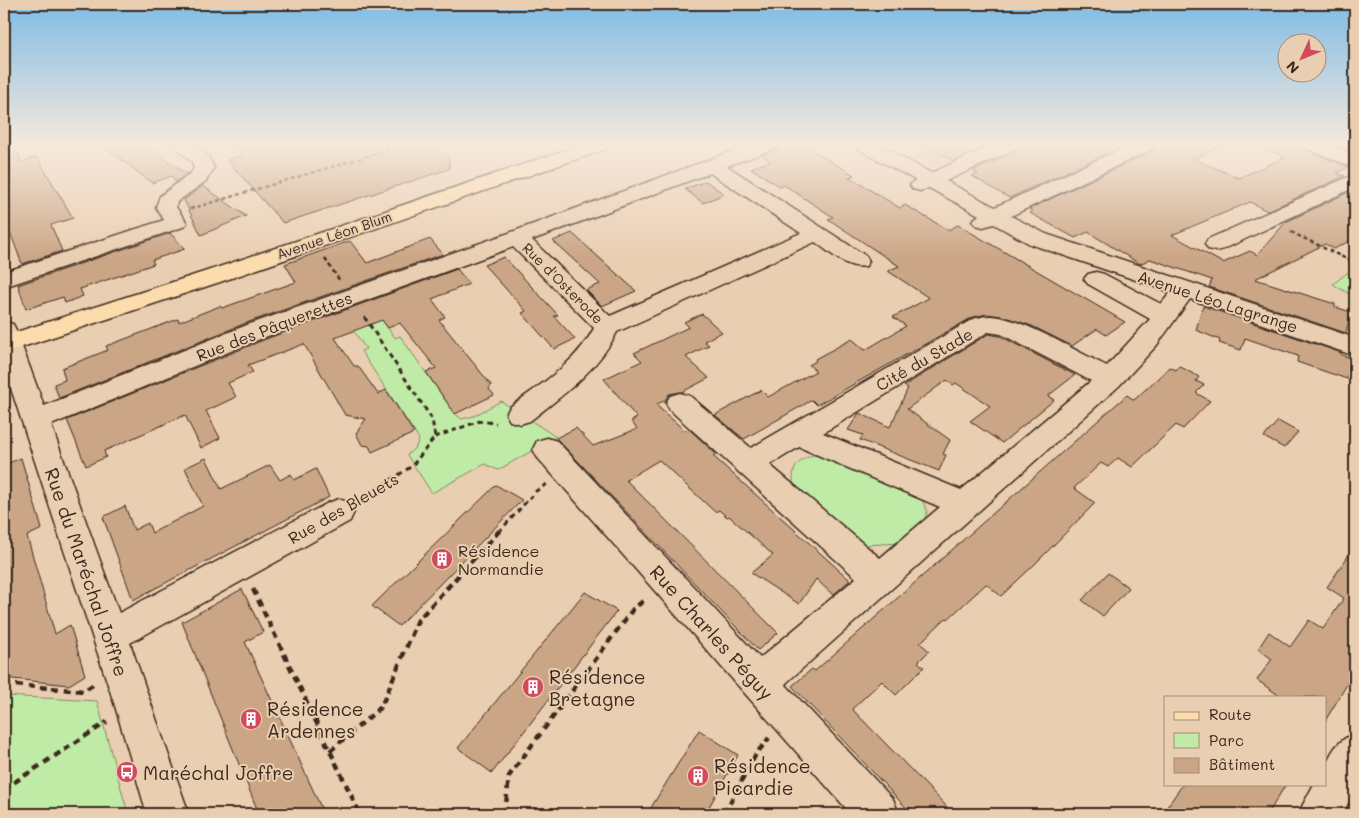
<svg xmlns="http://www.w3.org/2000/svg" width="1359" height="818" viewBox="0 0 1359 818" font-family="Mali,sans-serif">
<rect width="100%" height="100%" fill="#eaceb1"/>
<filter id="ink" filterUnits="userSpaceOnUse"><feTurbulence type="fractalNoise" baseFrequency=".02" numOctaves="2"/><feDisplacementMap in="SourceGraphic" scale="10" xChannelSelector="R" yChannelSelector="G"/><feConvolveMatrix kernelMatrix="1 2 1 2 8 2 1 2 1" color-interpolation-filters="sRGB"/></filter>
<g filter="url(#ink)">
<!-- built -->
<polygon fill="#debfa1" points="895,144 1027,144 953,175"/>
<!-- green -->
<g fill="#c0eba7" stroke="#7e8a62">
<polygon points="1355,267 1355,327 1348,325 1354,297 1333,284"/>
<polygon points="366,298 395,338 400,336 455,414 462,419 474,416 501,401 556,437 498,470 485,464 432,493 407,455 416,447 419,439 361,351 366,349 338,308"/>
<path d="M 813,455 L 829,456 L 922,499 L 927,511 L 924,523 L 901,543 L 863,545 L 794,488 C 791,469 795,462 813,455 Z"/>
<polygon points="4,696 97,701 128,814 4,814"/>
</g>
<!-- building -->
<g fill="#cba686" stroke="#3b2a1e">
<polygon points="4,144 15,144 21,162 37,157 73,218 51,225 62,251 22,264 4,216"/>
<polygon points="101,144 144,144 187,174 175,182 172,176 152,183"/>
<polygon points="231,144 434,144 449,159 449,169 283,223 227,160 242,156"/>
<polygon points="780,144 802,144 854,175 849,177 900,208 905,205 948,230 958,225 1125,322 1106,335 1097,329 1072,346 1032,326 1001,316 987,314 973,317 817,405 812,400 744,439 715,415 761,390 768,397 816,371 809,365 816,361 815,359 852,339 865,350 906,326 893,317 929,298 888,271 899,266 828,219 833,217 784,185 780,187 751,168 771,161 762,155 777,150"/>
<polygon points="923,144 991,144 954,161"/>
<polygon points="1022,144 1056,144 1060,146 1066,144 1128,144 1009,198 972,176 978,174 973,171 1019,150"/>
<polygon points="1158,144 1224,144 1194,159 1239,178 1285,157 1255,144 1302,144 1305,150 1349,167 1337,173 1345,176 1267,211 1250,202 1172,235 1223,263 1250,251 1257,255 1286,222 1355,189 1355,238 1334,249 1325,244 1255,279 1335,304 1335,307 1351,312 1346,333 1209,287 1212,280 1150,259 1140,264 1088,232 1075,238 1030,213 1033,211 1029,209 1155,150"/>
<polygon points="706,181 724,194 703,203 685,189"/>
<polygon points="203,186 246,216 201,235 184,200"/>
<polygon points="170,233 185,249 152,260 154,264 80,289 83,296 65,303 63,297 26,309 18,285"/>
<polygon points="572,233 636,291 602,306 586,290 600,284 553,241"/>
<polygon points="430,239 443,254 246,323 59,398 54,384 65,380 62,368 108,350 106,346 125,339 178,319 179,322 220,306 222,308 296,282 285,264 350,241 367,263"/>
<polygon points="504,257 558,315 554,316 575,339 554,349 522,313 526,311 484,265"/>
<polygon points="457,269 469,284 432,299 445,317 439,320 491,385 489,389 494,395 455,414 426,372 436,368 400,323 388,328 382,320 335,338 354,366 358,366 378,394 386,390 414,433 372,452 369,446 362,445 356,433 366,419 345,415 304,344 248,365 253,372 228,383 236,397 206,411 220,438 201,448 185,415 104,451 106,457 86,466 67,420 266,339"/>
<polygon points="1203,306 1342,353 1341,355 1351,358 1347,379 1297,362 1298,356 1245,338 1241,350 1219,343 1220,340 1196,330"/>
<polygon points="702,314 722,332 704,341 709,345 686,357 709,378 682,392 669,394 665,400 656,405 685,431 689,429 716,454 713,456 850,580 833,595 816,579 799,604 751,573 773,555 729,516 727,517 719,510 715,512 659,460 626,480 778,633 758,650 556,438 576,428 593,446 637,429 631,421 637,418 604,379 642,361 634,353 689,327 684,322"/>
<polygon points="988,334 1000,336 1075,375 1048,396 1054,400 1002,443 970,421 990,406 956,383 953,385 947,380 907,409 950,440 943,454 946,455 939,471 860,440 863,435 848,430 859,413 890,427 908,388 904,386"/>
<polygon points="1179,366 1199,377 1196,381 1204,385 1196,393 1210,401 1183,429 1176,425 1132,467 1118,458 1108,467 1101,463 1074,488 1095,503 1035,564 1001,596 986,584 948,619 946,618 920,643 929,651 918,662 924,667 896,695 882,681 852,709 954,814 912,814 792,686 812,669 815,671 1127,395 1134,400 1170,367 1176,370"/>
<polygon points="1278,421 1298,432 1284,448 1264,437"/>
<polygon points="21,458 42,529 27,536 55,634 70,625 85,675 69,685 4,678 4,465"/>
<polygon points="206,458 221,489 270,465 280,480 291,474 294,480 316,469 329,497 133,600 103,517 125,506 134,530 148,523 152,533 203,506 185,468"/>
<polygon points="496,485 522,500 399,626 372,606"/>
<polygon points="1355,546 1355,671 1325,721 1325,697 1281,697 1257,680 1272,659 1258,649 1269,632 1290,647 1309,620 1323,629 1344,598 1327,587"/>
<polygon points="1108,573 1129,588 1103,616 1082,600"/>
<polygon points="242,589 263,632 245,642 324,814 259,814 182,622"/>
<polygon points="585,592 617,611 492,773 458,748"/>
<polygon points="699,730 738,755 705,814 647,814"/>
<polygon points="1183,784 1286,784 1268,814 1162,814"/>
</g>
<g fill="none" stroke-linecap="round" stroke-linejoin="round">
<!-- minor casing -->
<g stroke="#3b2a1e" stroke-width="3">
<g id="minor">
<polygon points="172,144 192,144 208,156 214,168 206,181 177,202 176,207 187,223 183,227 4,287 4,272 164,220 156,207 160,196 191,173 194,168 192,162"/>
<path d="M 752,144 L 778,144 L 776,148 L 727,166 L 866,256 L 869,261 L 866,266 C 847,270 830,252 815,242 L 617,332 C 597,371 563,395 530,421 L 520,424 L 510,421 L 506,414 L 510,407 C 541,384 576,363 594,328 L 513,247 L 265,337 L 51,425 L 119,613 L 328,503 L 339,499 L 350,503 L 354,512 L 350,521 L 130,643 L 189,814 L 147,814 L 115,706 L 4,367 L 4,322 L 13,324 L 16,330 L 44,406 L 247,325 L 509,233 ZM 710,173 L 801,233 L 610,316 L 532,240 Z"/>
<path d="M 854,144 L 877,144 L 931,173 L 996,144 L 1020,144 L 1018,148 L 946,181 L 995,207 L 1132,144 L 1156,144 L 1154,148 L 1011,216 L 1046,234 L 1355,338 L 1355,356 L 1190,299 L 1157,345 L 1119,386 L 785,684 L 893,799 L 899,814 L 851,814 L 537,457 L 533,449 L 537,441 L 547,438 L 557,441 L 760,658 L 856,578 L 670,410 L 666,403 L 670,396 L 680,393 L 690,396 L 751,448 L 973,319 C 978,318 983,316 989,316 C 1017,315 1079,353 1107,366 L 1150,319 L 1088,284 L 1084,279 L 1088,274 L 1096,272 L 1104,274 L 1161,304 L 1171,292 L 1030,244 L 994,224 L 983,227 L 976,225 L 972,221 L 979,215 L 929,188 L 920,191 L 913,189 L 910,185 L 915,180 L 856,148 ZM 988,332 L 1001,334 L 1091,381 L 961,490 L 823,433 ZM 799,447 L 940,507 L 880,558 L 770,465 Z"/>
<polygon points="1304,144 1329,144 1355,155 1355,168 1306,148"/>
<polygon points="1355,174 1355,187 1224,249 1216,251 1208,249 1205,244 1208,239"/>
<path d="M 1355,733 L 1355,791 L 1342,814 L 1298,814 L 1314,784 L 1325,784 C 1325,760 1332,743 1355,733 Z"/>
</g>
</g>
<!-- major casing -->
<g stroke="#3b2a1e" stroke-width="3">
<polygon id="major" points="584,144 611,144 609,148 220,282 4,353 4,336 204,272"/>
</g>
<!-- path-far2 -->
<g stroke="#3b2a1e" stroke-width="2.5" stroke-dasharray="4 3" stroke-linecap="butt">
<polyline points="190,209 408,144"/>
<polyline points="1291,232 1355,263"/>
<polyline points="325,259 340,281"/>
</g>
<!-- path-far1 -->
<g stroke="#3b2a1e" stroke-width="3" stroke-dasharray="5 4" stroke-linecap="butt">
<polyline points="435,437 480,421 496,423"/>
<polyline points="361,500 412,466 435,437 432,419 363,315"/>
<polyline points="499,532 536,491 547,484"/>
</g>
<!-- path -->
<g stroke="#3b2a1e" stroke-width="4.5" stroke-dasharray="7 5" stroke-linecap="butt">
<polyline points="253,589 360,814"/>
<polyline points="4,684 83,691 96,683"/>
<polyline points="330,751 381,707 418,620 500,530"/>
<polyline points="4,789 107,722"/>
<polyline points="505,814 509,776 633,609 647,598"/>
<polyline points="724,814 756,754 769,738"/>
</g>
<!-- minor -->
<use href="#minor" fill="#eaceb1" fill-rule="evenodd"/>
<!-- major -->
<use href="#major" fill="#fcdcac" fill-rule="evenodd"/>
</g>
</g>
<!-- sky -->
<linearGradient id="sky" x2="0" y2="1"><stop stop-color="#7fbce6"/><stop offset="0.56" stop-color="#f6e9dc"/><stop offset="1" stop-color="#f6e9dc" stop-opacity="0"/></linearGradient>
<rect width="1359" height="258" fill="url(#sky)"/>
<!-- icons -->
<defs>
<g id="building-disc" transform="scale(1.125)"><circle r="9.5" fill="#d1495b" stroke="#eaceb1"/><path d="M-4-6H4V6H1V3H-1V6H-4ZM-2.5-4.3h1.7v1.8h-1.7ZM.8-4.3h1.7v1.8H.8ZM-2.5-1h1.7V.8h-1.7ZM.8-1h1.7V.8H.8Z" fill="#fff"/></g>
<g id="bus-disc" transform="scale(1.125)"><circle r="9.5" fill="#d1495b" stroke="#eaceb1"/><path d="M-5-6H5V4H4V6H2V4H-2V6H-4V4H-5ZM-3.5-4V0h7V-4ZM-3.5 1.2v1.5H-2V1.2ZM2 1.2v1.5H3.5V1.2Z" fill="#fff"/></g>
</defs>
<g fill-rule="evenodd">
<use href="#building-disc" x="442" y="559"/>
<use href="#building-disc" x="533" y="687"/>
<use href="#building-disc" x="251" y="719"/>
<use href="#bus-disc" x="127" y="772"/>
<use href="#building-disc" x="698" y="776"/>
</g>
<g text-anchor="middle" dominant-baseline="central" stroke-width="4" stroke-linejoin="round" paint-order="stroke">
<!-- far-street labels -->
<g font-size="14" fill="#3b2a1e" stroke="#eaceb1">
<text transform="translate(334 235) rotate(-19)">Avenue Léon Blum</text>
<text transform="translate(563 283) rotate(45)">Rue d'Osterode</text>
</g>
<!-- street labels -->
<g font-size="16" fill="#3b2a1e" stroke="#eaceb1">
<text transform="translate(1218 301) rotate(18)">Avenue Léo Lagrange</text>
<text transform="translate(274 326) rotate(-21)">Rue des Pâquerettes</text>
<text transform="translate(924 359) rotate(-30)">Cité du Stade</text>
<text transform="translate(343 508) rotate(-30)">Rue des Bleuets</text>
</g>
<!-- poi labels -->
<g font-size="16" fill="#3b2a1e" stroke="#eaceb1" text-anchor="start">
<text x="458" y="550">Résidence<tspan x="458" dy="18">Normandie</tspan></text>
</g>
<!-- near-street labels -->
<g font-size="19" fill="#3b2a1e" stroke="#eaceb1">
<text transform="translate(87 572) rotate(71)">Rue du Maréchal Joffre</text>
<text transform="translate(712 632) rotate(48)">Rue Charles Péguy</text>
</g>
<!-- near-poi labels -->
<g font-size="19" fill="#3b2a1e" stroke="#eaceb1" text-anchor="start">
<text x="549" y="676">Résidence<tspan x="549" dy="22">Bretagne</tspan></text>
<text x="267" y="708">Résidence<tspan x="267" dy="22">Ardennes</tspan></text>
<text x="714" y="765">Résidence<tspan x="714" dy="22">Picardie</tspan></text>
<text x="143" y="772">Maréchal Joffre</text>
</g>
</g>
<!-- margin -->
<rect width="1359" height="818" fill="none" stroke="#eaceb1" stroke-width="20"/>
<rect x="10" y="10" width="1339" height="798" fill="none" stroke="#3b2a1e" stroke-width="2" filter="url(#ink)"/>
<!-- legend -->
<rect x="1164" y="696" width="162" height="90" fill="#eaceb1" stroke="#a48c76"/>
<rect x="1174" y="712" width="25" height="8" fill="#fcdcac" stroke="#a48c76"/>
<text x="1209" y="720" font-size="15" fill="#3b2a1e">Route</text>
<rect x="1174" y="733" width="25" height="15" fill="#c0eba7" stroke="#a48c76"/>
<text x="1209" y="746" font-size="15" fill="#3b2a1e">Parc</text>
<rect x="1174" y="758" width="25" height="15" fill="#cba686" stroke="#a48c76"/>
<text x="1209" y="770" font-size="15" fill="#3b2a1e">Bâtiment</text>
<!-- north arrow -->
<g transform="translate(1302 58) rotate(226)"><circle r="24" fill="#eaceb1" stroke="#a48c76"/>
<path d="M0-4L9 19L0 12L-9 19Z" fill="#d1495b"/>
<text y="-8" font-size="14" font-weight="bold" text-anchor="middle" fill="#3b2a1e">N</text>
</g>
</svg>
